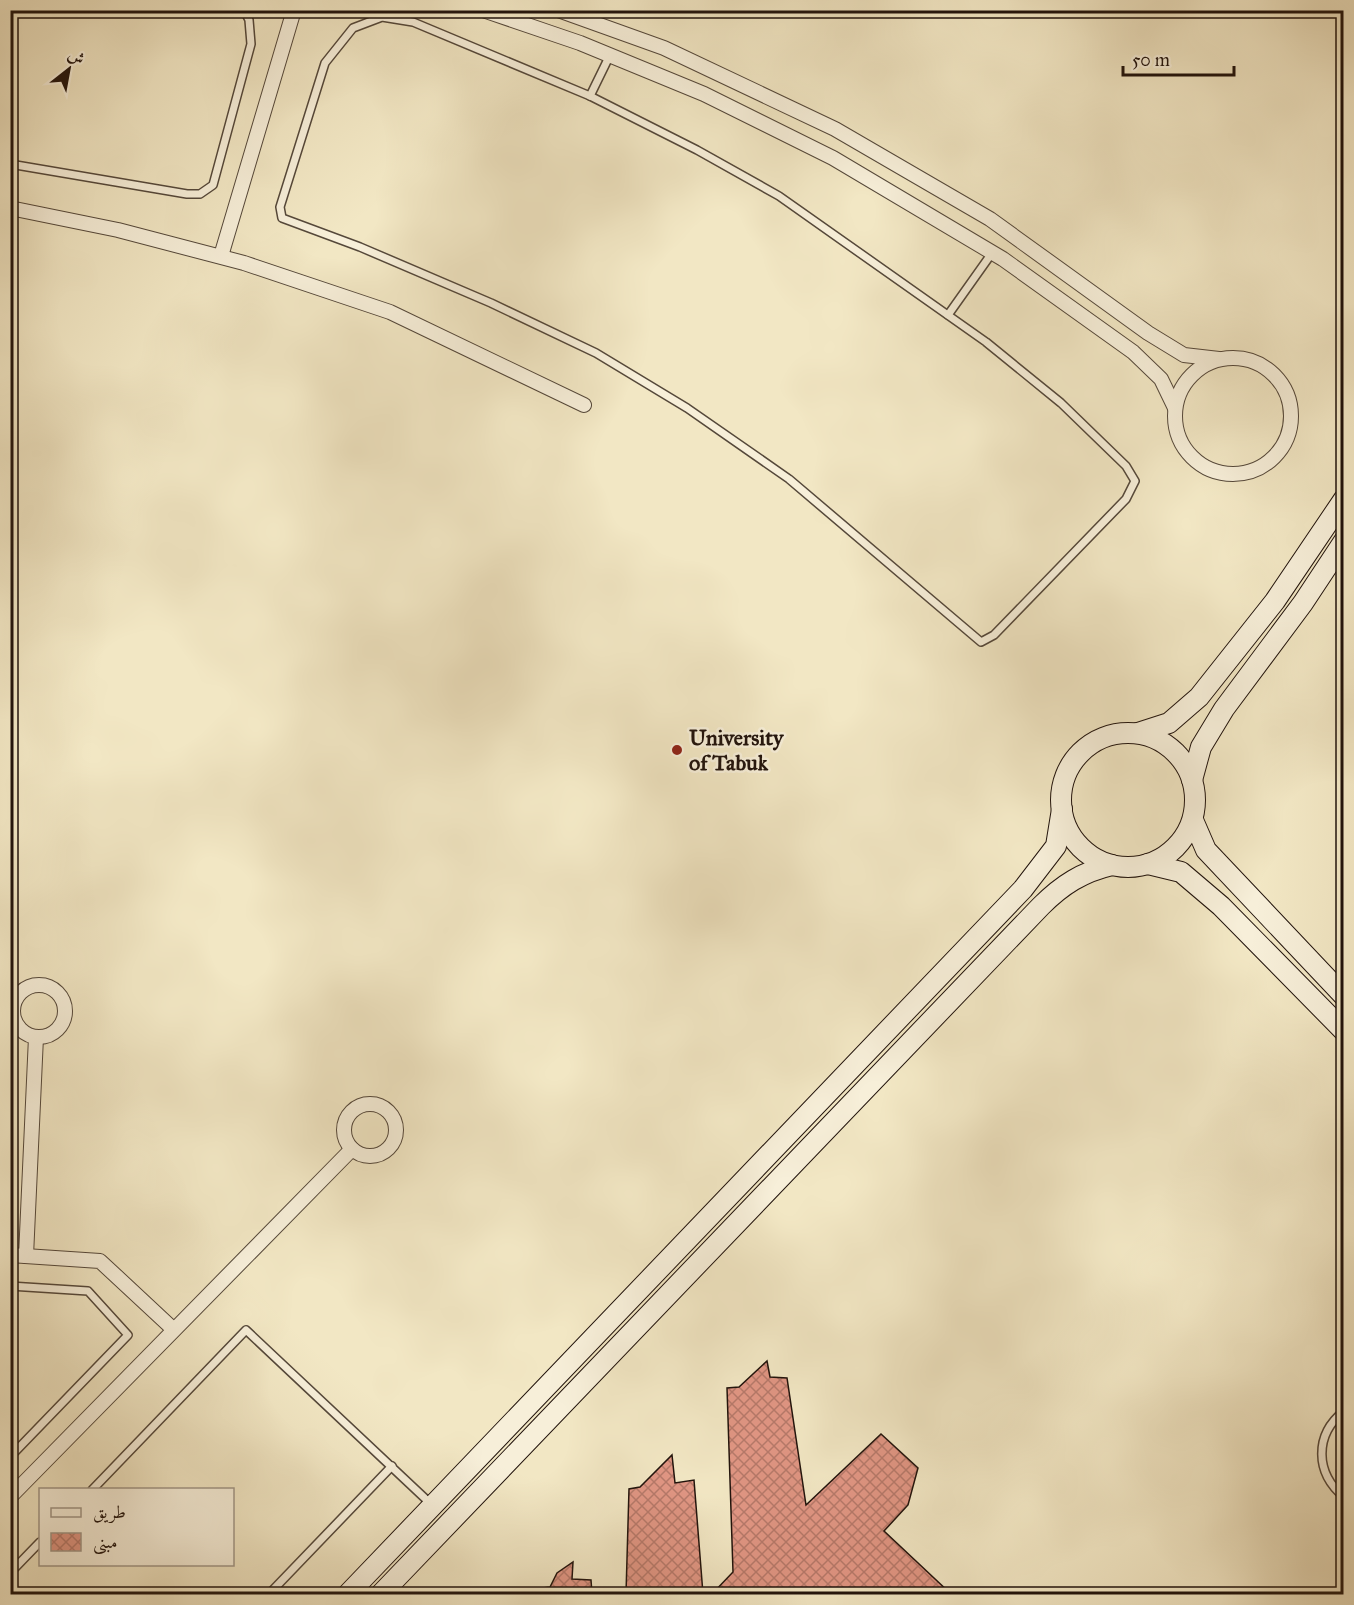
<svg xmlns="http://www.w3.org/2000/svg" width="1354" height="1605" viewBox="0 0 1354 1605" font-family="'IM FELL Great Primer',Amiri,serif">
<defs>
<pattern id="building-cross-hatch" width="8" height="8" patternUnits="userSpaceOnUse" patternTransform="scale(1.5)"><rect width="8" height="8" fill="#e19684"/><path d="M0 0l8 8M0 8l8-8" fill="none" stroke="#b6796a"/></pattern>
</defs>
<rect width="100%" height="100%" fill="#f2e7c4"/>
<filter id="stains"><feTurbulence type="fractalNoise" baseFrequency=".00333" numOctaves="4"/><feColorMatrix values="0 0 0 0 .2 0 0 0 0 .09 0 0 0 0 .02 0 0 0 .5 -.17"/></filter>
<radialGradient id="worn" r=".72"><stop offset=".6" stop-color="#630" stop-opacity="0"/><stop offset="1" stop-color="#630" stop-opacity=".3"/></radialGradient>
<!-- building -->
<g fill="url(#building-cross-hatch)" stroke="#21130c" stroke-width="1.5">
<polygon points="767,1361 770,1377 787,1378 806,1505 881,1434 918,1468 908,1505 884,1531 951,1594 712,1594 733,1572 727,1388 739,1387"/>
<polygon points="672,1455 675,1483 694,1480 703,1594 626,1594 629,1489 640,1487"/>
<polygon points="573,1562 572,1579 591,1580 592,1594 529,1594 528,1590 550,1587 557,1573"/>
</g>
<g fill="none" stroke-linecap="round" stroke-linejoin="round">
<!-- lane casing -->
<g stroke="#55483a" stroke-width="10">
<g id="lane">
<polygon points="382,17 413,22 590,96 697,150 779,196 986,342 1061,403 1126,466 1135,481 1126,499 994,635 981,642 789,479 687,408 596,353 491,303 360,247 282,218 280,207 325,63 353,28"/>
<polyline points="590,96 610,55"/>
<polyline points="10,164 187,194 200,194 213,185 251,44 249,20 244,10"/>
<polyline points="948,315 992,253"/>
<polyline points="10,1286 88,1291 128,1335 10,1457"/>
<path d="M 1344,1411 C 1314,1435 1315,1473 1344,1497"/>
<polyline points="92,1490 246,1330 431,1504"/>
<polyline points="10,1573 40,1542"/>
<polyline points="269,1594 392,1466"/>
</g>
</g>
<!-- street casing -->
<g stroke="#55483a" stroke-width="16">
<g id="street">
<polyline points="483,10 580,43 704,94 833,158 1003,259 1133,352 1161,379 1175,408"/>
<polyline points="558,10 664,48 835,129 990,219 1148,333 1184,355 1219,359"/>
<polyline points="10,208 118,230 244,263 390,312 584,405"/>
<polyline points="221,256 294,10"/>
<circle cx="1233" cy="416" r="58"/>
<circle cx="39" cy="1011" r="26"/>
<circle cx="370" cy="1130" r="26"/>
<polyline points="10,1255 100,1261 173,1329"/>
<polyline points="26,1256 36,1037"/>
<polyline points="10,1497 352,1149"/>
</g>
</g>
<!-- secondary casing -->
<g stroke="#21130c" stroke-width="22">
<g id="secondary">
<polyline points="1138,733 1169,723 1199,697 1275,601 1344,499"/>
<circle cx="1128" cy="800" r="67"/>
<polyline points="1192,780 1201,747 1224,709 1303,603 1344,541"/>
<polyline points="1193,820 1206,850 1344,996"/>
<polyline points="1148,864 1181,872 1221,906 1344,1031"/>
<polyline points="348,1594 1023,889 1056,846 1062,809"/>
<path d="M 381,1594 L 1041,906 C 1062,885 1082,872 1112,865"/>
</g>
</g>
<!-- lane -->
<use href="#lane" stroke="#f7efd9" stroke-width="7"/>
<!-- street -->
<use href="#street" stroke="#f7efd9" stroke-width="14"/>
<!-- secondary -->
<use href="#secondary" stroke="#f7efd9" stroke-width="20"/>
</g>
<!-- markers -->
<circle fill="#8f2418" stroke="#f7efd9" stroke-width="2" cx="677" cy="750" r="6"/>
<g text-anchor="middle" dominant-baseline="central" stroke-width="5" stroke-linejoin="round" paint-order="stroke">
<!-- poi labels -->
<g font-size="22" font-weight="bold" fill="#21130c" stroke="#f7efd9" text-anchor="start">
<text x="689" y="737">University<tspan x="689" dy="25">of Tabuk</tspan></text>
</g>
</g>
<!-- margin -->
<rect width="1354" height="1605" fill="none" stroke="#f2e7c4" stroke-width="36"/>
<rect x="12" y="12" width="1330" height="1581" fill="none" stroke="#21130c" stroke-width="3"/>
<rect x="18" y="18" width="1318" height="1569" fill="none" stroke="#21130c" stroke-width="1.5"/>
<!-- legend -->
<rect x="39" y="1488" width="195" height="78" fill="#f7efd9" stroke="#a19787" stroke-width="1.5"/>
<rect x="51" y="1508" width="30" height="9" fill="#f7efd9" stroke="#a19787" stroke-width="1.5"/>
<text x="93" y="1518" font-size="18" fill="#21130c">طريق</text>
<rect x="51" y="1533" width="30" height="18" fill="url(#building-cross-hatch)" stroke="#a19787" stroke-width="1.5"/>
<text x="93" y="1548" font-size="18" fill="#21130c">مبنى</text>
<!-- north arrow -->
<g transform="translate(69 69) rotate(31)" stroke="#f7efd9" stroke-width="4.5" paint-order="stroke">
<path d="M0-4.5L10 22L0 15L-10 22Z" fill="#21130c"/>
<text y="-9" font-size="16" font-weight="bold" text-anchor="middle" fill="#21130c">ش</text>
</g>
<!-- scale -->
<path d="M1123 66v9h111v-9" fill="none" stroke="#21130c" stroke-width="3"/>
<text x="1132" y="66" font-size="18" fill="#21130c" stroke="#f7efd9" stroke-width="4.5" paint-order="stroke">50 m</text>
<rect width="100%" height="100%" filter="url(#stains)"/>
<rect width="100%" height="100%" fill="url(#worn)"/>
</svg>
